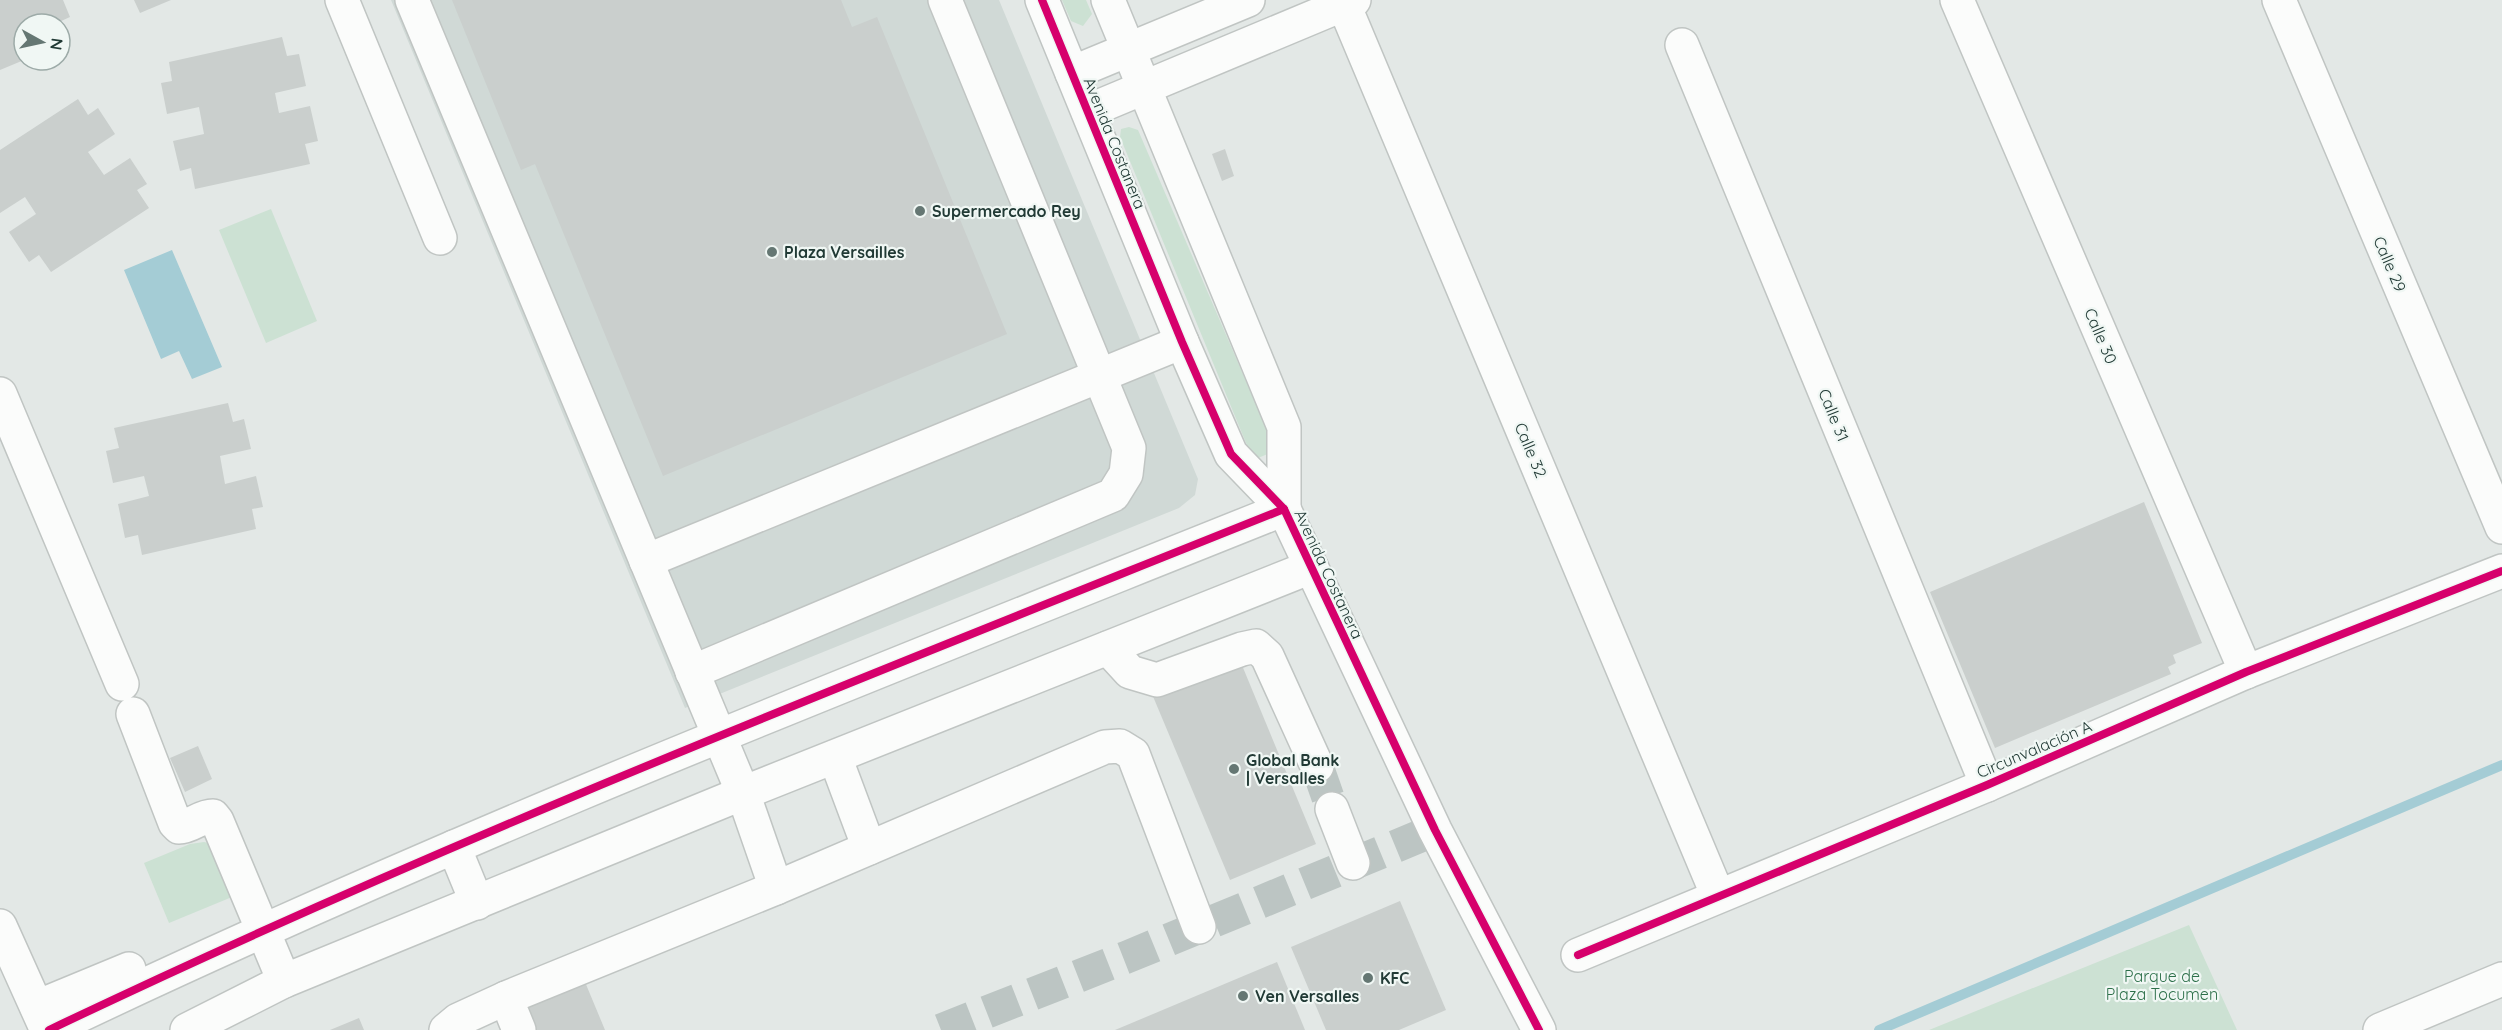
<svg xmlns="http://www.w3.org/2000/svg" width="2502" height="1030" viewBox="0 0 2502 1030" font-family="Quicksand,sans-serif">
<rect width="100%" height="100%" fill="#e3e8e6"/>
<!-- built -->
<polygon fill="#d0d9d6" points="391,0 999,0 1198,479 1195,495 1179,508 685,708"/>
<!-- green -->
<g fill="#cce1d3">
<polygon points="1062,0 1086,0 1092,14 1083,26 1071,21"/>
<polygon points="1129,127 1138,130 1273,444 1270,453 1258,458 1251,455 1120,137 1121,129"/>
<polygon points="271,209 317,321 266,343 219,230"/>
<polygon points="204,842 212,844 232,897 169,923 144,863 190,844"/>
<polygon points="2189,925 2237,1030 1929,1030"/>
</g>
<!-- water -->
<polygon fill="#a4ccd5" points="172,250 222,367 192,379 179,351 161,359 124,270"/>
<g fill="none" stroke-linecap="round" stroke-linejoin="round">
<!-- stream -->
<polyline stroke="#a4ccd5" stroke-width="10" points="1879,1030 2502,765"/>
</g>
<!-- building -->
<g fill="#cacfcd">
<polygon points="0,0 63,0 70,17 59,22 67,41 60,44 60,24 24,24 24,60 0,70"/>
<polygon points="134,0 171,0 140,13"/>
<polygon points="452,0 841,0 852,27 877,17 1007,334 663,476 535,164 521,170"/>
<polygon points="282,37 287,56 299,54 306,86 275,93 279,113 310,106 318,141 305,144 310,164 195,189 191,168 180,171 173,141 204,134 199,107 167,114 161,83 172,81 169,62"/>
<polygon points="78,99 88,115 98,108 115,134 88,152 104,175 130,158 147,184 137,190 149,208 51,272 39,255 29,262 9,232 36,214 25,197 0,213 0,150"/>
<polygon points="1225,149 1234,176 1222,181 1212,154"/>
<polygon points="228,403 233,422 244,419 251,449 220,456 225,484 256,476 263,507 252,509 256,529 142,555 138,535 125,538 118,504 149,496 144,476 113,483 106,451 119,448 114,428"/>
<polygon points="2144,502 2202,643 2173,655 2176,663 2168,667 2171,674 1995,748 1930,592"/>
<polygon points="1239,658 1316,844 1230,880 1152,694"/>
<polygon points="198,746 212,779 185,792 170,758"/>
<polygon points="1400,901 1446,1010 1399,1030 1326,1030 1291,947"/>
<polygon points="1277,962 1305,1030 1115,1030"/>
<polygon points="585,982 605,1030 529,1030 521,1010"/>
<polygon points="359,1018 364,1030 330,1030"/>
</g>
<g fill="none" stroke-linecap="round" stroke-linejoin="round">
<!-- minor-tunnel -->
<g stroke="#bcc5c3" stroke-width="33" stroke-dasharray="33 16" stroke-linecap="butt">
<polyline points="1317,766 1332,809"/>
<polyline points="941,1030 1127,957 1435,830"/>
</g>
<!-- minor casing -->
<g stroke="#c0c5c3" stroke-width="36">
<g id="minor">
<polyline points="342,0 440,238"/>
<polyline points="412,0 743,793 776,888"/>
<polyline points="1042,0 1182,342 1231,454 1284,509 1435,830 1539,1030"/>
<polyline points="1108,0 1284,427 1284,509"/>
<polyline points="1342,0 1718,896"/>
<polyline points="1957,0 2246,672"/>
<polyline points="2279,0 2502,527"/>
<polyline points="1682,45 1987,785"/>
<polyline points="1072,73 1248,0"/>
<polyline points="1088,111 1354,0"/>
<polyline points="0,394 122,684"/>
<polyline points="646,561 1182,342"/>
<polyline points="1108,648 1130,672 1157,680 1242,649 1256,646 1267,656 1317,766"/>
<polyline points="692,672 1113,495 1126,474 1129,448 945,0"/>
<path d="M 133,714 L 175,823 L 179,827 C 191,827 200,816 213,816 L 217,821 L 284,981"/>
<polyline points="835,757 869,848"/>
<polyline points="1332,809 1353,863"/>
<polyline points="454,847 477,903"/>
<polyline points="0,926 45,1026"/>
<polyline points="1578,955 1987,785 2246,672 2502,571"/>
<polyline points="37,1007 129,969"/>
<path d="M 49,1030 C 452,837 870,675 1284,509"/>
<polyline points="187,1030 284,981 743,793 1311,567"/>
<polyline points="446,1030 458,1020 506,998"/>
<polyline points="519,1030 506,998 776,888 1105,747 1120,746 1133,754 1199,927"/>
<polyline points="2380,1030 2502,979"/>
</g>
</g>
<!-- minor -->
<use href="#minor" stroke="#fbfcfb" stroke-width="33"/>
<!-- cycleway casing -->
<g stroke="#f0f7f4" stroke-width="11">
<g id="cycleway">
<polyline points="1042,0 1182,342 1231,454 1284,509 1435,830 1539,1030"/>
<polyline points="1578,955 1987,785 2246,672 2502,571"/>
<path d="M 49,1030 C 452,837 870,675 1284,509"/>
</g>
</g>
<!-- cycleway -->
<use href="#cycleway" stroke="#d6006c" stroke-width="8"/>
</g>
<!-- markers -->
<g fill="#657773" stroke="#f0f7f4" stroke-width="2">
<circle cx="920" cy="211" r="6"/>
<circle cx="772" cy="252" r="6"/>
<circle cx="1234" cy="769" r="6"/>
<circle cx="1368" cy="978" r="6"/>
<circle cx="1243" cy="996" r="6"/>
</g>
<g text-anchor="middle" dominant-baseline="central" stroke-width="4.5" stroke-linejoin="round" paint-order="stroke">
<!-- street labels -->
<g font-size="16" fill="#213a35" stroke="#f0f7f4">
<text transform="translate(1115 143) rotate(68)">Avenida Costanera</text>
<text transform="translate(2390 264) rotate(67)">Calle 29</text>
<text transform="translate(2101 336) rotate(67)">Calle 30</text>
<text transform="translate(1834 415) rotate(68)">Calle 31</text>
<text transform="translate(1531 450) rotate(67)">Calle 32</text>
<text transform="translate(1329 574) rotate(65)">Avenida Costanera</text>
<text transform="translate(2034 749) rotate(-23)">Circunvalación A</text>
</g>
<!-- poi labels -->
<g font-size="16" font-weight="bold" fill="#213a35" stroke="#f0f7f4" text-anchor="start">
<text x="932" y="211">Supermercado Rey</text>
<text x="784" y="252">Plaza Versailles</text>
<text x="1246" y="760">Global Bank<tspan x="1246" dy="18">| Versalles</tspan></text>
<text x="1380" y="978">KFC</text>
<text x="1255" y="996">Ven Versalles</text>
</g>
<!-- park labels -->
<g font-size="16" fill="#2d704a" stroke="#f0f7f4">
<text x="2162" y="976">Parque de<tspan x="2162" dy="18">Plaza Tocumen</tspan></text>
</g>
</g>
<!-- north arrow -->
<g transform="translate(42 42) rotate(98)"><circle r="28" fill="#f0f7f4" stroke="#9daba8" stroke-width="1.5"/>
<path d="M0-4.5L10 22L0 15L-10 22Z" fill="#657773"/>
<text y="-9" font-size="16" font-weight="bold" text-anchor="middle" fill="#213a35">N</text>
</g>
</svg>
